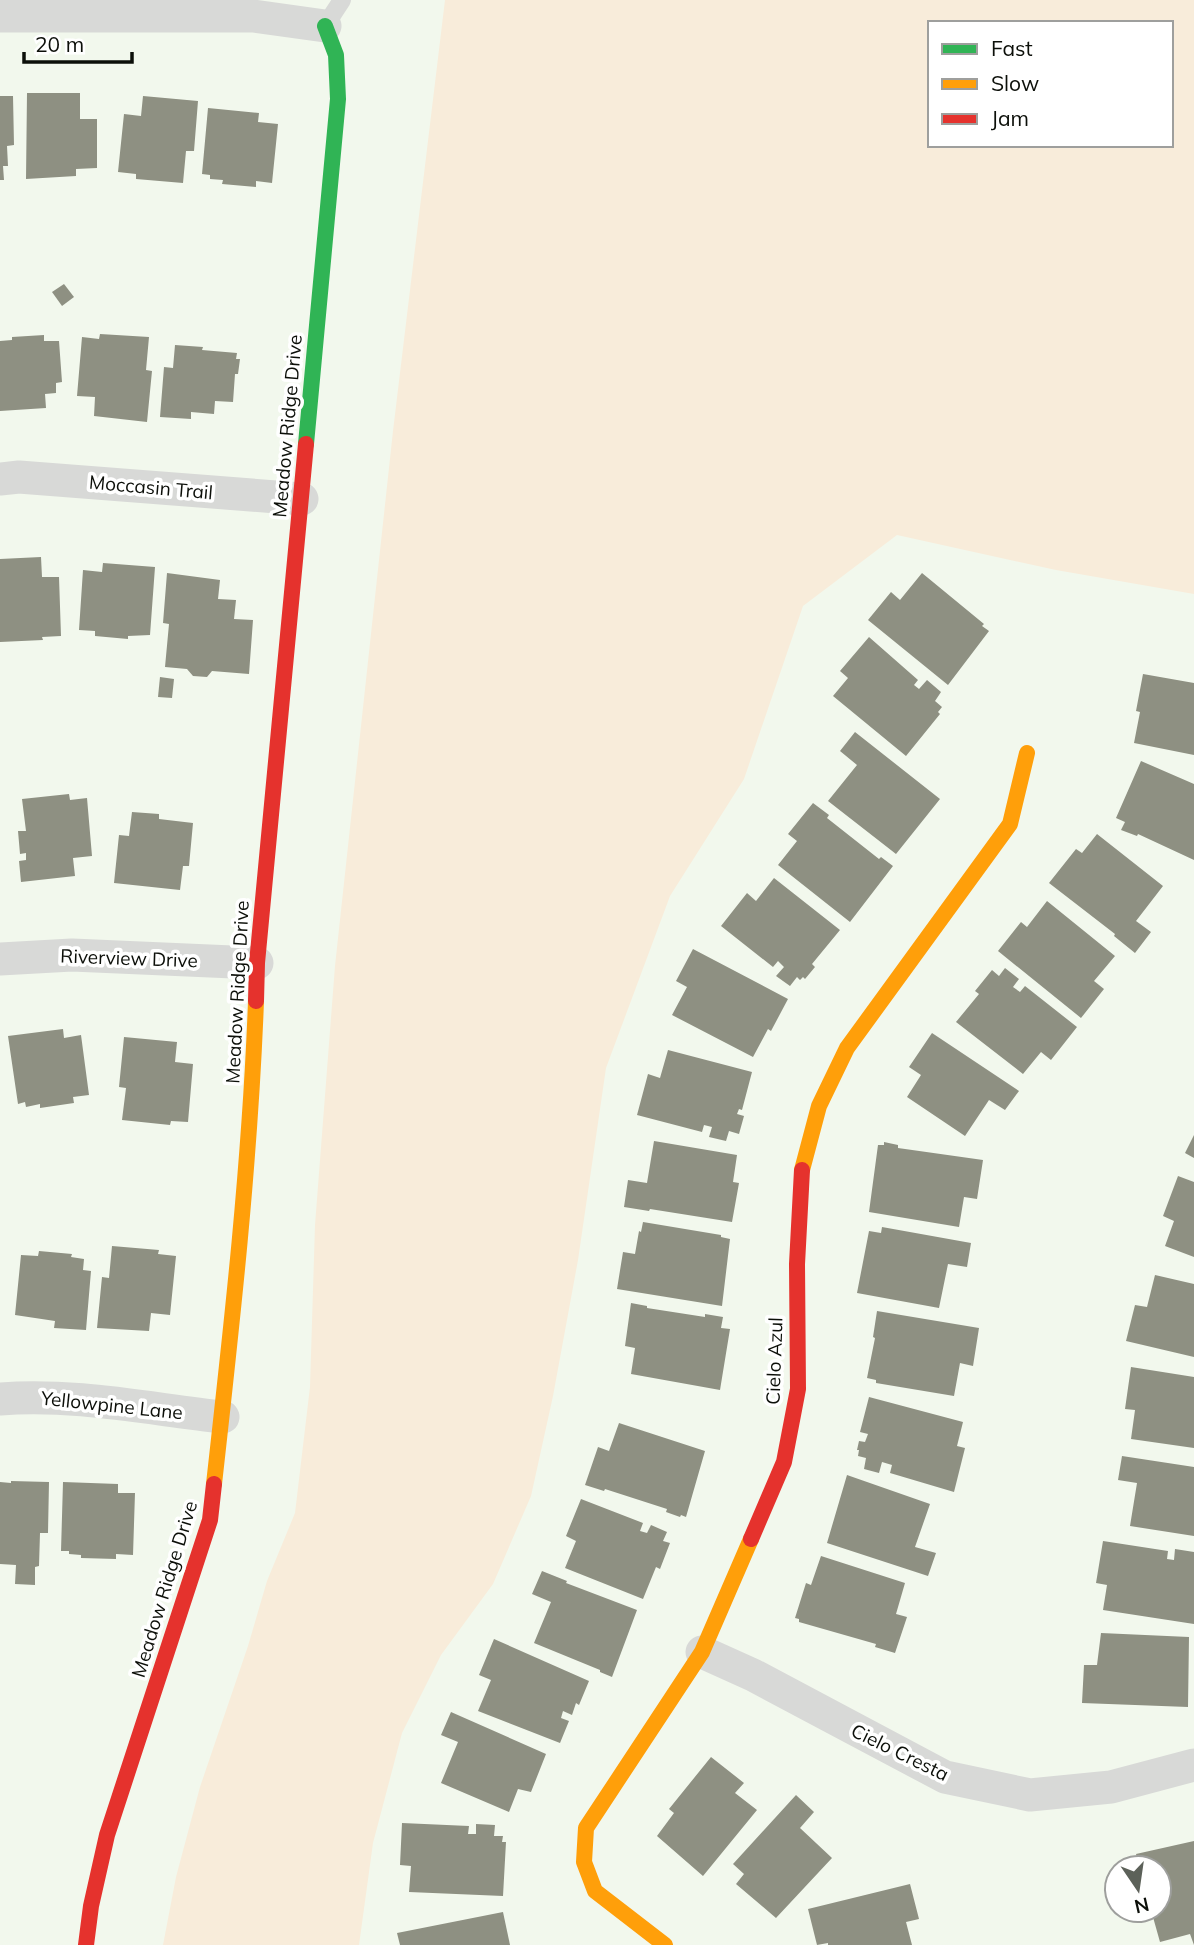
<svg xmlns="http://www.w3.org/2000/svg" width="1194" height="1945" viewBox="0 0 1194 1945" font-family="Mulish,sans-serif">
<rect width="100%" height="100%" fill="#f2f8ed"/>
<!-- green -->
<path fill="#f8ecda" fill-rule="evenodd" d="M 445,0 L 1194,0 L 1194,594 L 1056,570 L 897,535 L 803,606 L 744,779 L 670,896 L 606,1068 L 578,1260 L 553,1396 L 531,1496 L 493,1584 L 441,1655 L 402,1733 L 373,1843 L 359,1945 L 163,1945 L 176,1877 L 200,1787 L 248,1646 L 267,1581 L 295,1513 L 310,1387 L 315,1225 L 335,966 L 393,431 ZM 930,23 L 1171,23 L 1171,145 L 930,145 Z"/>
<!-- building -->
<g fill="#8e9082">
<polygon points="27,93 80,93 80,119 97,119 97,168 76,169 76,176 26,179"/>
<polygon points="0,96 13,96 14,145 7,146 8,166 3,166 4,180 0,180"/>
<polygon points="143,96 198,101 194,151 186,151 183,183 136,179 136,174 118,172 124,114 141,116"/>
<polygon points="208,108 259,113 258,122 278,124 272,183 256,181 256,187 222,184 223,180 210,179 210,175 202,174"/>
<polygon points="64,284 74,297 62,306 52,292"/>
<polygon points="100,334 149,337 146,370 152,371 147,422 94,416 95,397 77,396 82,337 99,339"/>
<polygon points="44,335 44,341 59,341 62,382 56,383 56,393 45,394 46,408 0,411 0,341 12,340 12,337"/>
<polygon points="175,345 203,347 202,350 237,353 236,359 240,359 238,374 235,374 233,402 215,401 214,414 191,412 191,419 160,417 164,367 173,368"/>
<polygon points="41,557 42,577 59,577 61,636 42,637 43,640 0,642 0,559"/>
<polygon points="103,563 155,567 150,635 128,636 128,639 95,636 95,631 79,630 83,570 102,572"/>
<polygon points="167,573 220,580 218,599 236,600 234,619 253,620 249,674 212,671 207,677 193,676 187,669 165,667 169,624 163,623"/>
<polygon points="922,573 984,624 982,626 989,631 948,685 868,620 891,592 900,600"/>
<polygon points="869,637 918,680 914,685 919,689 927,680 941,692 935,701 942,707 938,712 940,714 906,756 833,696 848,678 840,671"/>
<polygon points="1143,674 1194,683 1194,755 1134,743 1140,712 1136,711"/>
<polygon points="160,677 174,679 172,698 158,697"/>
<polygon points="855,732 940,799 896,854 828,801 857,765 840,751"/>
<polygon points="1141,761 1194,784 1194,860 1138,834 1137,836 1121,830 1125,822 1116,818"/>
<polygon points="69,794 70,800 87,798 92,856 73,858 75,876 21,882 19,861 26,860 26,853 20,854 18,831 26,831 22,799"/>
<polygon points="813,803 829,815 827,818 879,859 881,857 893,866 850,922 778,865 797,841 788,834"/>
<polygon points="132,812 159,814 159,819 193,823 189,866 183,866 180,890 114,883 119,835 129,836"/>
<polygon points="1097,834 1163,886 1136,921 1151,932 1135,953 1114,936 1115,934 1049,883 1076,849 1082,853"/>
<polygon points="774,878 840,930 812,964 815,967 805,979 803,977 800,980 797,977 790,986 776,976 784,967 778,961 773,967 721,926 747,893 756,901"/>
<polygon points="1047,901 1115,956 1094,981 1104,989 1081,1018 998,951 1021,922 1027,927"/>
<polygon points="693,949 788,999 771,1031 768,1029 753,1057 672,1015 687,987 676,981"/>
<polygon points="1005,968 1019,979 1013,987 1020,992 1025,986 1077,1027 1051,1060 1041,1052 1023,1074 956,1022 979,994 975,991 992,970 999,976"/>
<polygon points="63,1029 64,1038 81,1035 89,1095 73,1097 74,1103 40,1108 40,1104 26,1107 25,1102 18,1104 8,1036"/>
<polygon points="932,1033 1019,1091 1005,1110 989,1100 965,1136 907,1097 921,1075 909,1067"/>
<polygon points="124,1037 177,1042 175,1062 193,1064 188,1122 171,1121 170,1125 122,1120 126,1088 119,1087"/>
<polygon points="668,1050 752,1072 742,1110 739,1109 737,1114 744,1116 739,1134 729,1131 726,1141 709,1137 712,1127 704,1125 702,1132 637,1115 648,1074 660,1078"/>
<polygon points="1194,1135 1194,1158 1185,1153"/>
<polygon points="654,1141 737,1155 733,1182 739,1183 732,1222 650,1209 649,1211 624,1207 628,1180 647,1183"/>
<polygon points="884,1142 898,1145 898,1148 983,1160 977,1199 964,1197 959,1227 869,1212 878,1145 884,1145"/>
<polygon points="1178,1176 1194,1182 1194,1257 1165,1246 1174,1221 1163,1216"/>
<polygon points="643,1222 721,1235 721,1237 730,1239 722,1306 617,1289 623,1252 635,1254 639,1231 641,1232"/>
<polygon points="882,1227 971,1243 967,1267 948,1264 939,1308 857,1293 869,1231 881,1233"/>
<polygon points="112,1246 159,1250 158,1254 176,1256 170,1315 151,1313 149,1331 97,1328 102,1277 109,1278"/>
<polygon points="39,1251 72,1254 71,1257 84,1259 83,1270 91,1271 86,1330 54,1328 55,1321 15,1315 21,1255 38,1256"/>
<polygon points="1155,1275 1194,1284 1194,1357 1126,1341 1135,1305 1147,1307"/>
<polygon points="631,1303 647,1306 647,1308 705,1317 705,1314 723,1317 721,1328 730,1329 720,1390 631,1374 635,1348 625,1346"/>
<polygon points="877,1311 979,1328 973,1366 960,1363 954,1396 876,1383 876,1380 867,1378 875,1338 873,1337"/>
<polygon points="1131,1367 1194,1377 1194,1448 1131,1439 1135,1410 1125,1409"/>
<polygon points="869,1397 963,1422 957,1446 965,1448 954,1492 890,1473 892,1465 882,1462 879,1473 864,1469 866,1458 858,1456 859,1450 857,1450 859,1441 865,1442 868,1434 860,1432"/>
<polygon points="619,1423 705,1451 686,1517 681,1515 680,1517 666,1512 667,1509 605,1489 604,1491 585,1485 598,1447 609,1451"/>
<polygon points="1122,1456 1194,1467 1194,1536 1130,1526 1137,1483 1118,1480"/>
<polygon points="847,1475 930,1504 915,1547 936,1553 928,1576 827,1543"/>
<polygon points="11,1481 49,1482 48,1533 40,1533 39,1566 35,1567 35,1585 15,1584 16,1565 0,1564 0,1482 11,1483"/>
<polygon points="63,1482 118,1484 118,1493 135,1493 133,1555 116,1554 116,1559 81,1558 81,1555 69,1554 69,1551 61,1551"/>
<polygon points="581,1499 643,1523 640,1531 647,1533 651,1525 667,1532 663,1541 670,1543 660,1569 656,1567 643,1599 565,1568 576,1541 566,1536"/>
<polygon points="1103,1541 1168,1551 1167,1559 1174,1560 1175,1549 1194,1552 1194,1624 1103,1610 1107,1585 1096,1583"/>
<polygon points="821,1556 905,1583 896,1614 907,1617 895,1653 875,1647 876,1644 799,1622 799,1619 795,1618 806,1583 811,1585"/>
<polygon points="542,1571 567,1581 566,1583 637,1610 612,1677 600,1672 600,1670 534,1643 551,1602 532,1594"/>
<polygon points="1101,1633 1189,1637 1188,1707 1082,1703 1084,1665 1097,1665"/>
<polygon points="494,1639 589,1681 579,1705 576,1703 572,1715 563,1711 561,1718 569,1721 560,1743 478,1711 491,1680 479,1675"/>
<polygon points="451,1712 546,1754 531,1792 518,1789 509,1812 441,1783 458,1742 441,1735"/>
<polygon points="711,1757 744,1783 735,1793 757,1810 703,1876 657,1836 674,1813 669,1809"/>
<polygon points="796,1795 814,1812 800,1828 832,1858 776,1918 736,1884 744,1874 733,1864"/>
<polygon points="402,1823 469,1826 468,1834 476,1834 476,1824 495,1825 494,1836 503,1836 502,1842 506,1842 503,1896 409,1892 411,1866 400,1865"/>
<polygon points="1194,1841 1194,1945 1190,1934 1160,1942 1151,1910 1159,1910 1159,1868 1140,1868 1136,1854"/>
<polygon points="910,1884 919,1919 906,1922 912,1945 828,1945 828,1943 817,1945 808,1909"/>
<polygon points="503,1912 510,1945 400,1945 397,1933"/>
</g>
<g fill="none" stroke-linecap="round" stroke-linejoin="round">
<!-- lane -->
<polyline stroke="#d8d9d7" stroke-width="18" points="325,26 342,0"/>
<!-- street -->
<g stroke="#d8d9d7" stroke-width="33">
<polyline points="0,16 253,16 325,26"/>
<polyline points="0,479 19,477 302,499"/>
<polyline points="0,959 72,955 257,963"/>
<path d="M 0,1399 C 74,1393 149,1409 223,1417"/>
<polyline points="702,1652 753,1675 945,1777 1030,1795 1111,1787 1194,1765"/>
</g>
<!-- fast -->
<polyline stroke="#30b455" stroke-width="16" points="306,444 338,99 336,55 325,26"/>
<!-- slow -->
<g stroke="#ff9f0a" stroke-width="16">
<polyline points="802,1170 819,1106 847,1048 1010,824 1027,753"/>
<path d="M 214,1484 C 232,1323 250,1163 256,1001"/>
<polyline points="665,1945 595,1891 584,1862 586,1828 702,1652 751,1539"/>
</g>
<!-- jam -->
<g stroke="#e5322d" stroke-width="16">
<polyline points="256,1001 257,963 306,444"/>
<polyline points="751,1539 784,1462 798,1389 797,1264 802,1170"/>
<polyline points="86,1945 91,1906 107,1835 210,1520 214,1484"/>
</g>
</g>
<g text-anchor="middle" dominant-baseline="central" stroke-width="7" stroke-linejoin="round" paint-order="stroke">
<!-- street labels -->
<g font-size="19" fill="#0c0f09" stroke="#fff">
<text transform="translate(287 426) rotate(-85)">Meadow Ridge Drive</text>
<text transform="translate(151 487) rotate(5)">Moccasin Trail</text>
<text transform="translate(129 958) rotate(2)">Riverview Drive</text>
<text transform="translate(237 992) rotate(-87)">Meadow Ridge Drive</text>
<text transform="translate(774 1361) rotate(-88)">Cielo Azul</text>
<text transform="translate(112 1405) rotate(6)">Yellowpine Lane</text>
<text transform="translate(164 1589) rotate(-73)">Meadow Ridge Drive</text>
<text transform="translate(900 1752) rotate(26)">Cielo Cresta</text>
</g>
</g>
<!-- legend -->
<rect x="928" y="21" width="245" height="126" fill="#ffffff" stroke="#9e9f9d" stroke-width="2"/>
<rect x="942" y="44" width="35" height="10" fill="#30b455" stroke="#9e9f9d" stroke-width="2"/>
<text x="991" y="56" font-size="21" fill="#0c0f09">Fast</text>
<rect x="942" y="79" width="35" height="10" fill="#ff9f0a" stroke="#9e9f9d" stroke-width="2"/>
<text x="991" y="91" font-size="21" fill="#0c0f09">Slow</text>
<rect x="942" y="114" width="35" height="10" fill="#e5322d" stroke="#9e9f9d" stroke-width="2"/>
<text x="991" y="126" font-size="21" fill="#0c0f09">Jam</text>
<!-- north arrow -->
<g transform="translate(1138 1889) rotate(167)"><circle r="33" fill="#ffffff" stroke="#9e9f9d" stroke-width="2"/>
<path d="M0-5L12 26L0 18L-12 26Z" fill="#5c6159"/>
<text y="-10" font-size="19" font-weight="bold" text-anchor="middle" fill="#0c0f09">N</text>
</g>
<!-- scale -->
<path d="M24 52v10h108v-10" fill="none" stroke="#0c0f09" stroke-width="3.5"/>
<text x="35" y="52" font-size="21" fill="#0c0f09" stroke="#ffffff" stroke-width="5" paint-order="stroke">20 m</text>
</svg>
